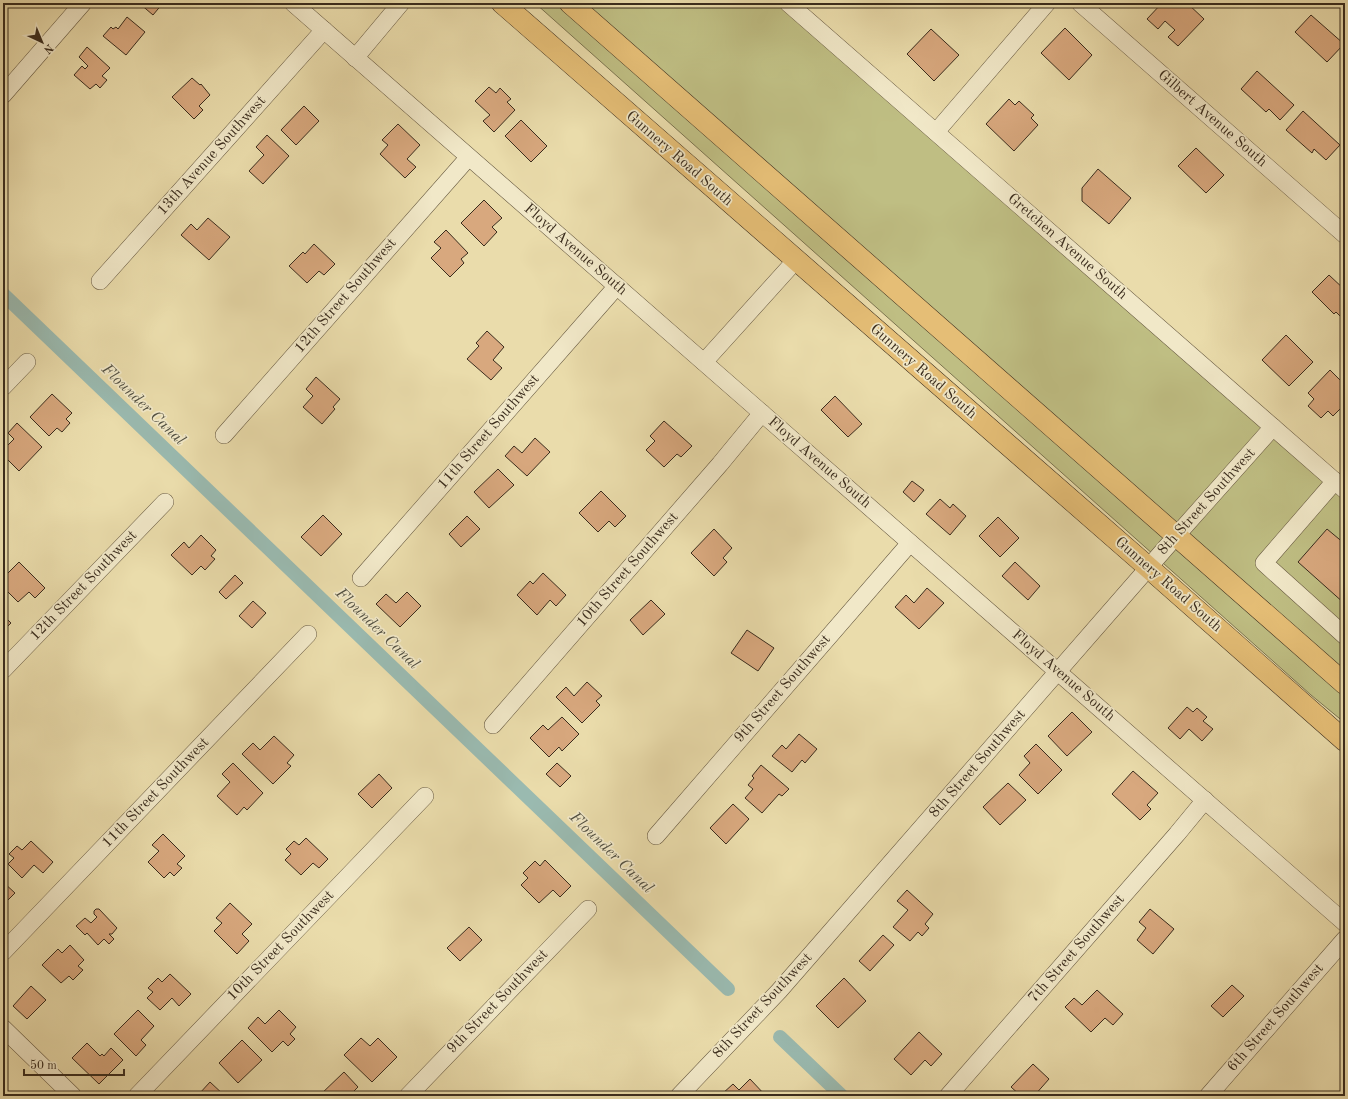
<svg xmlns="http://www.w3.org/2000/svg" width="1348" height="1099" viewBox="0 0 1348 1099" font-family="'Old Standard TT',serif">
<rect width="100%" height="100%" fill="#eadcab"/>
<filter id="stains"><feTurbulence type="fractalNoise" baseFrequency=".005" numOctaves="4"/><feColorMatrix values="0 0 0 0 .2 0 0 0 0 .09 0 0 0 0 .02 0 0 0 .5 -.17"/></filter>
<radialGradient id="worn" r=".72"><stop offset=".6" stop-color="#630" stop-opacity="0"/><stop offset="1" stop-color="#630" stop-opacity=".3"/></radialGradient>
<!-- green -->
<g fill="#bfbe83" stroke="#7c7550">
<polygon points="535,3 560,3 1345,693 1345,723 1311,695"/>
<polygon points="581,3 778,3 1345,499 1345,674"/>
</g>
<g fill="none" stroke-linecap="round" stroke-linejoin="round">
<!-- canal -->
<g stroke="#9abab0" stroke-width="14">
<polyline points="3,294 728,989"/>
<polyline points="780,1037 842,1096"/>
</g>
</g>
<!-- building -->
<g fill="#d8a87e" stroke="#3a2c1d">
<polygon points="139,3 163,3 153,15"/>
<polygon points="1162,3 1187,3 1204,19 1178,46 1168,37 1175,30 1165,21 1158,29 1147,19"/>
<polygon points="1311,15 1344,44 1327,62 1295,32"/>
<polygon points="127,17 145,32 126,55 103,36 111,27 113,29 116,27 118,29"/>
<polygon points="1065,28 1092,55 1069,80 1041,53"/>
<polygon points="931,29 959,55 934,81 907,54"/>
<polygon points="87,47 110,68 102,76 107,80 100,88 96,84 90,89 74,75 82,66 85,69 88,66 79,57"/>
<polygon points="1257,71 1294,105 1280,120 1269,109 1266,112 1241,89"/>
<polygon points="192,78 200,85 201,84 210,95 199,106 203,110 194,119 172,97"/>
<polygon points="489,87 496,93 500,88 511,99 507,102 515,110 494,132 483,121 490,115 475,101"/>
<polygon points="1009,99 1015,105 1019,101 1034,115 1031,118 1038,125 1014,151 986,124"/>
<polygon points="304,106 319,121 296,145 281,130"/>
<polygon points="1303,111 1340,145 1326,160 1314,149 1312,153 1286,130"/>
<polygon points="521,120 547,146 531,162 505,136"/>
<polygon points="398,124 420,145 407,159 416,167 405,178 380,154 388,145 382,140"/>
<polygon points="267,135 289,156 263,184 249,171 264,155 256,147"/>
<polygon points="1196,148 1224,175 1206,193 1178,166"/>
<polygon points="1098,169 1131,198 1109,224 1082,201 1082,188"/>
<polygon points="484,200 502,218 492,227 497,232 484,246 461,223"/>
<polygon points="208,218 230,237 209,260 181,235 191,224 197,230"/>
<polygon points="446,230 468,253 461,259 464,263 450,277 431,258 441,248 434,242"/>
<polygon points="314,244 335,264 324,275 319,271 307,283 289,266 303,252 305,254"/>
<polygon points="1329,275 1345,290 1345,314 1342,318 1336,312 1334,314 1312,292"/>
<polygon points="487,331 504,347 493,360 502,368 491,380 467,359 479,346 476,343"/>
<polygon points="1286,335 1313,362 1289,386 1262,360"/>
<polygon points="1330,370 1345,385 1345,404 1333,416 1328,411 1321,418 1308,406 1314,399 1308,393"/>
<polygon points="316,377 340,399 333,407 335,409 322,424 303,407 313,396 306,389"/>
<polygon points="52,394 72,413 66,419 70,423 62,432 57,428 49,436 30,417"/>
<polygon points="835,396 862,424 848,437 821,410"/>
<polygon points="664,421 692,446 681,457 677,454 664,467 646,450 655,441 650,436"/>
<polygon points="17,423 42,447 19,471 3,455 3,450 14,439 8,433"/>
<polygon points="535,438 550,452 527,476 505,456 514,446 522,453"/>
<polygon points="498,469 514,485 489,508 474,492"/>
<polygon points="912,481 924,490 914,502 903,492"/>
<polygon points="601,491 626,516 615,527 609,521 598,532 579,513"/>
<polygon points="940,499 950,508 953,504 966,516 950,535 926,514"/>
<polygon points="323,515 342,534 321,556 301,537"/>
<polygon points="467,516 480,529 461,547 449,534"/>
<polygon points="998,517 1019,538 1000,557 979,536"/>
<polygon points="714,529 732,548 723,558 727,562 714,576 691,553"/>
<polygon points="1327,529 1345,544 1345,604 1298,562"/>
<polygon points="201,535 216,550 211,556 215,559 205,570 201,566 192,575 171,555 184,542 189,548"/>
<polygon points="19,562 45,588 35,598 29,592 18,602 3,587 3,578"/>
<polygon points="1015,562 1040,586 1028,600 1002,576"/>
<polygon points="543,573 566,595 556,606 550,600 537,615 517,595 530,581 533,584"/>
<polygon points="235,575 243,583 226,599 219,592"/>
<polygon points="927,588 944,603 919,629 895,607 906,595 914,603"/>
<polygon points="407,592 421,606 400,627 376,604 386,594 396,603"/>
<polygon points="651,600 665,614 643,635 630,620"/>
<polygon points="253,601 266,613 252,628 239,616"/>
<polygon points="3,615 11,623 3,631"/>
<polygon points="747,630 774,648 758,671 731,653"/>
<polygon points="587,682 602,696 596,701 600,705 582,723 556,697 566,687 574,696"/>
<polygon points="1187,707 1193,712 1197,708 1207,717 1203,721 1213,729 1202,741 1189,729 1180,739 1168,728"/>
<polygon points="1072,712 1092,732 1067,756 1048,736"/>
<polygon points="562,717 579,734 562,751 559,747 549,757 530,738 543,725 548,730"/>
<polygon points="799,734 817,749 805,763 802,760 792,772 772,756 782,745 786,749"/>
<polygon points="274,736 294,755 287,763 291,766 273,784 242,754 253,743 260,750"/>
<polygon points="1036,744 1062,770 1038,794 1019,775 1030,763 1024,756"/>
<polygon points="233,763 263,793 247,810 244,807 237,815 217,796 230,782 222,774"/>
<polygon points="557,763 571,776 560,787 546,774"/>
<polygon points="761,765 789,789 782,796 779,794 762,813 745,798 753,789 748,785 754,778 752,776"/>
<polygon points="1133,771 1158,793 1147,805 1151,809 1140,820 1112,794"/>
<polygon points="379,774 392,788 372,808 358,794"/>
<polygon points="1008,783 1026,800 1000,825 983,807"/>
<polygon points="733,804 749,819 726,844 710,828"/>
<polygon points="163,834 185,856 177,864 182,868 174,876 170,872 164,878 148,862 159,851 152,845"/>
<polygon points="306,838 328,859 319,868 313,863 301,875 285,860 291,854 286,849 294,841 299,845"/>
<polygon points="31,841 53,862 43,873 34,865 22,878 8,864 14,858 9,854 17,846 22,850"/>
<polygon points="545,860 571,886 560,897 553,890 539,903 521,885 528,878 523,873 535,861 540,866"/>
<polygon points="3,882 15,893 3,905"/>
<polygon points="907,890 933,914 925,924 929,928 922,936 918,932 910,941 893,927 908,910 897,901"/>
<polygon points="230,903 252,924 242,934 249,941 237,954 214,931 222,923 216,918"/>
<polygon points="96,909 99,909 117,928 112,934 109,934 114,939 109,944 104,939 98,945 87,933 85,935 76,926 85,918 91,923 97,917 94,914 94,911"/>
<polygon points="1150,909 1174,929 1153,954 1137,940 1146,928 1139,922"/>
<polygon points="469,927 482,940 460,961 447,948"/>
<polygon points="883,935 894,945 870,971 859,961"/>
<polygon points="70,945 84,960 78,966 83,970 73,980 69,976 61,983 42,965 58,949 62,953"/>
<polygon points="170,974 191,994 179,1006 172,998 160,1010 147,998 153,992 148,988 158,978 162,982"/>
<polygon points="844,978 866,1001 838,1028 816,1006"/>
<polygon points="1232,985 1244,996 1223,1017 1211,1006"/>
<polygon points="31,986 46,1000 27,1019 13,1006"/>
<polygon points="1097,990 1123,1014 1113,1025 1105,1018 1091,1032 1065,1007 1074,998 1082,1005"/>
<polygon points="138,1010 154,1026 141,1040 146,1045 136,1056 114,1034"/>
<polygon points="279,1010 296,1027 290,1034 295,1039 288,1046 283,1041 272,1052 248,1028 258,1017 265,1024"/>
<polygon points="919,1032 942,1054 931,1066 925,1060 911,1075 894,1059"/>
<polygon points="361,1038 370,1046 378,1038 397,1057 372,1082 344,1055"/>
<polygon points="242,1040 262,1060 238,1083 219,1063"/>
<polygon points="87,1043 100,1056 102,1054 104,1056 111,1048 123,1060 99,1084 72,1058"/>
<polygon points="1033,1064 1049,1079 1034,1096 1021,1096 1011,1087"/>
<polygon points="344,1072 358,1087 349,1096 319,1096"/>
<polygon points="750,1079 766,1096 724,1096 722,1094 733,1084 739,1090"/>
<polygon points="210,1082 225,1096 192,1096 196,1091 199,1094"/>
</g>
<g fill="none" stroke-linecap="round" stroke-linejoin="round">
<!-- minor casing -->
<g stroke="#665840" stroke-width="18">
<g id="minor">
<path d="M 293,3 C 643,310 994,616 1345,923"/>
<polyline points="788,3 1345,490"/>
<polyline points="1080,3 1345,235"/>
<polyline points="355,58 401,3"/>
<polyline points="3,95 83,3"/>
<polyline points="936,132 1047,3"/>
<polyline points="100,281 324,30"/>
<polyline points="704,362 796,260"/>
<polyline points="3,387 27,362"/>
<polyline points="224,435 468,158"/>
<polyline points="1335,481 1264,563 1345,636"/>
<polyline points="361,578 617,286"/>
<polyline points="3,670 165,502"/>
<polyline points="493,725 720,464 762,413"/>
<polyline points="656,836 910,543"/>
<polyline points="3,952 308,634"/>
<polyline points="3,1028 73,1096"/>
<polyline points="137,1096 425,796"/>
<polyline points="408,1096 588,909"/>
<polyline points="679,1096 779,991 1176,536 1273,427"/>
<polyline points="948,1096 1177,834 1205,800"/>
<polyline points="1208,1096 1345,939"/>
</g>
</g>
<!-- major casing -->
<g stroke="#3a2c1d" stroke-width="22">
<g id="major">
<polyline points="502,3 1149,568 1345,741"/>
<polyline points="570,3 1345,684"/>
</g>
</g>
<!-- minor -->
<use href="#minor" stroke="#f1e8c8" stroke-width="17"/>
<!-- major -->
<use href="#major" stroke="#e5be76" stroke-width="21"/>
</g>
<g text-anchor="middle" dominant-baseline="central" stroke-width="3.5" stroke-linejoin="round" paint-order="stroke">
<!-- street labels -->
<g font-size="15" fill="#3a2c1d" stroke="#f1e8c8">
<text transform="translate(1212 119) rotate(41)">Gilbert Avenue South</text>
<text transform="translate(212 156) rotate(-48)">13th Avenue Southwest</text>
<text transform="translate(679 159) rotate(41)">Gunnery Road South</text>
<text transform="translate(1067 247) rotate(41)">Gretchen Avenue South</text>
<text transform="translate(575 250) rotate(41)">Floyd Avenue South</text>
<text transform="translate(346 296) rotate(-49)">12th Street Southwest</text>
<text transform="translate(923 372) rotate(41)">Gunnery Road South</text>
<text transform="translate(489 432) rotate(-49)">11th Street Southwest</text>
<text transform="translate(819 463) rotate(41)">Floyd Avenue South</text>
<text transform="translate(1207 502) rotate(-48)">8th Street Southwest</text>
<text transform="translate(628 570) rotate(-49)">10th Street Southwest</text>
<text transform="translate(1168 585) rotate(41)">Gunnery Road South</text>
<text transform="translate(84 586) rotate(-46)">12th Street Southwest</text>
<text transform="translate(1063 676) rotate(41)">Floyd Avenue South</text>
<text transform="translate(783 689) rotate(-49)">9th Street Southwest</text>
<text transform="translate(978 764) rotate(-49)">8th Street Southwest</text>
<text transform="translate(156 793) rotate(-46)">11th Street Southwest</text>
<text transform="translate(281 946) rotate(-46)">10th Street Southwest</text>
<text transform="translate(1077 949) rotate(-49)">7th Street Southwest</text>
<text transform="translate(498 1002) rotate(-46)">9th Street Southwest</text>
<text transform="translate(763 1006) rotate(-47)">8th Street Southwest</text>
<text transform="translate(1276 1018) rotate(-49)">6th Street Southwest</text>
</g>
<!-- water labels -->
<g font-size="16" font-style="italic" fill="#525042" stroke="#f1e8c8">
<text transform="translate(143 405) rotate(44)">Flounder Canal</text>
<text transform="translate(377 629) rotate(44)">Flounder Canal</text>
<text transform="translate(611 853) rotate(44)">Flounder Canal</text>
</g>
</g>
<!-- margin -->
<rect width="1348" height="1099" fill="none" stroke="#eadcab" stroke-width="16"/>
<rect x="4" y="4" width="1340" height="1091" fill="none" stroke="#3a2c1d" stroke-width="2"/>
<rect x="8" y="8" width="1332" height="1083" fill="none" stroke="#3a2c1d"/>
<!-- north arrow -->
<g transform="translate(42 42) rotate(136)" stroke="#f1e8c8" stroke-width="3" paint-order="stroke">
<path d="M0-3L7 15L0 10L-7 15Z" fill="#3a2c1d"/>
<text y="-6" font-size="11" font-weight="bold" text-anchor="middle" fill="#3a2c1d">N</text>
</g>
<!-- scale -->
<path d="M24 1069v6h100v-6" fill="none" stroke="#3a2c1d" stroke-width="2"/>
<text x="30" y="1069" font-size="12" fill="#3a2c1d" stroke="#f1e8c8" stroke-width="3" paint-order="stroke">50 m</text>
<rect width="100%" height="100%" filter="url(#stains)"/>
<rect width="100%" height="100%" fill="url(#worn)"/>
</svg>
